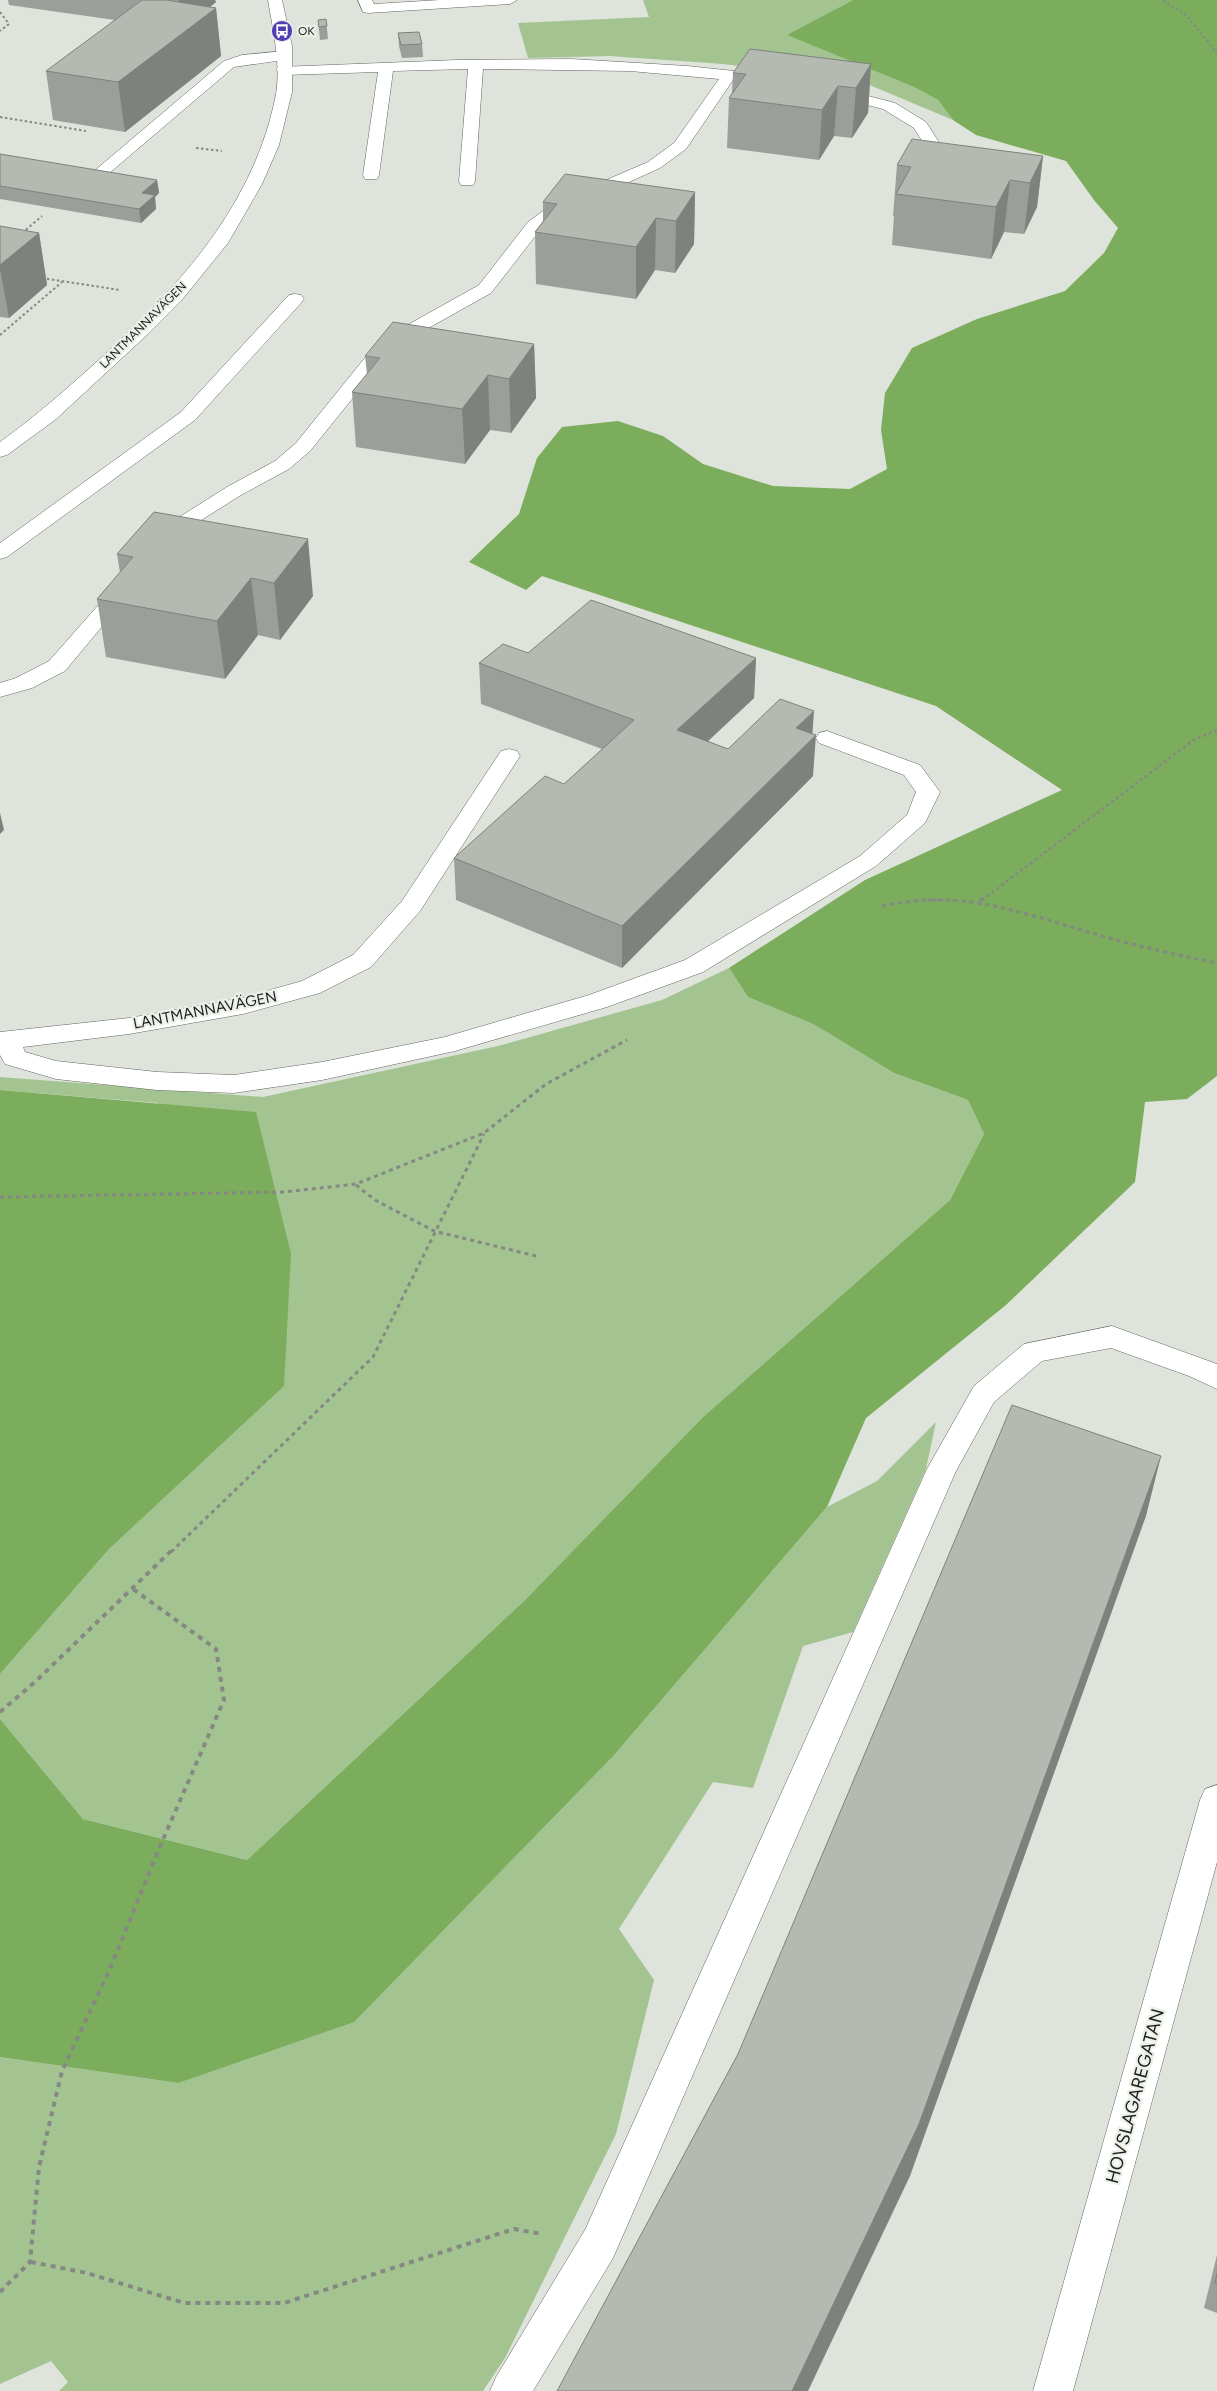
<svg xmlns="http://www.w3.org/2000/svg" width="1217" height="2391" viewBox="0 0 1217 2391" font-family="Figtree,sans-serif">
<rect width="100%" height="100%" fill="#dee3db"/>
<!-- green -->
<g fill="#a3c490">
<polygon points="643,0 853,0 788,35 914,87 938,100 953,120 860,81 723,64 610,56 528,58 518,23 649,17"/>
<polygon points="729,968 748,997 815,1025 894,1073 968,1100 984,1134 950,1200 703,1417 525,1600 247,1860 83,1819 0,1719 0,1674 110,1548 158,1103 0,1090 0,1077 263,1097 498,1046 662,1000"/>
<polygon points="936,1422 926,1469 853,1632 803,1646 753,1788 713,1782 619,1929 654,1980 616,2134 505,2358 483,2391 59,2391 68,2382 51,2361 0,2384 0,2057 178,2083 615,1754 827,1507 877,1481"/>
</g>
<!-- forest -->
<g fill="#7bad5c">
<polygon points="853,0 1217,0 1217,1076 1187,1099 1145,1102 1135,1182 1006,1305 866,1418 827,1507 615,1754 354,2022 178,2083 0,2057 0,1719 83,1819 247,1860 525,1600 703,1417 950,1200 984,1134 968,1100 894,1073 815,1025 748,997 729,968 865,880 1062,790 936,706 542,576 526,590 469,562 519,514 537,458 562,427 618,421 663,436 703,464 773,486 850,489 887,469 881,430 885,393 912,348 977,319 1065,291 1104,253 1118,228 1094,200 1066,161 976,135 953,120 938,100 914,87 787,35"/>
<polygon points="0,1090 256,1112 291,1254 284,1386 110,1548 0,1674"/>
</g>
<g fill="none" stroke-linecap="round" stroke-linejoin="round">
<!-- service casing -->
<g stroke="#626660" stroke-width="1">
<g id="service">
<polygon points="358,0 372,0 374,4 440,0 517,0 510,4 368,13 363,12"/>
<polygon points="285,51 293,56 290,59 234,67 107,175 95,175 93,172 224,61 242,55"/>
<polygon points="572,59 687,66 744,72 752,77 744,82 733,80 686,149 660,168 567,210 540,230 491,293 407,340 382,362 310,451 289,469 241,495 184,531 169,548 162,550 155,548 152,544 170,523 227,487 275,461 296,443 368,354 395,332 479,285 528,222 555,202 648,162 674,143 719,79 630,71 483,69 475,181 473,185 461,185 459,181 468,69 393,71 379,175 377,179 365,179 363,175 378,72 284,75 276,70 279,67 457,60"/>
<polygon points="834,87 895,103 926,122 951,161 936,174 924,174 922,171 934,160 914,128 883,109 828,95 826,92 828,89"/>
<polygon points="295,294 301,295 304,299 301,303 195,420 7,557 0,559 0,543 181,412 289,295"/>
<polygon points="124,582 131,584 134,588 65,671 32,688 0,697 0,683 16,678 49,661 117,584"/>
<polygon points="827,731 920,765 940,792 925,823 876,866 703,972 607,1007 455,1051 322,1080 234,1093 157,1090 56,1079 5,1064 0,1055 0,1032 129,1018 242,998 302,981 353,955 402,901 501,751 509,749 517,751 520,756 420,911 371,967 320,993 243,1014 129,1034 23,1047 25,1052 56,1061 157,1072 234,1075 322,1062 445,1037 589,995 685,960 860,856 907,815 916,792 904,775 819,743 816,738 819,733"/>
<polygon points="1112,1326 1217,1364 1217,1389 1189,1376 1111,1348 1042,1361 994,1402 956,1471 613,2258 533,2391 490,2391 496,2377 585,2230 927,1469 974,1386 1024,1344"/>
</g>
</g>
<!-- minor casing -->
<g stroke="#626660" stroke-width="1">
<polygon id="minor" points="1217,1785 1217,1862 1073,2391 1033,2391 1200,1800 1205,1789"/>
</g>
<!-- tertiary casing -->
<g stroke="#626660" stroke-width="1">
<path id="tertiary" d="M 268,0 L 282,0 L 292,46 L 292,92 L 279,145 L 262,184 L 228,243 L 181,301 L 149,333 L 55,420 L 7,455 L 0,457 L 0,442 C 36,416 69,387 102,357 C 181,285 255,203 276,94 C 281,63 273,30 268,0 Z"/>
</g>
<!-- path-far3 -->
<g stroke="#858883" stroke-width="2" stroke-dasharray="2.5 2.5" stroke-linecap="butt">
<polyline points="1163,0 1187,16 1217,53"/>
<polyline points="0,12 9,24 0,31"/>
<polyline points="0,117 86,131"/>
<polyline points="196,148 222,151"/>
<polyline points="22,233 42,216"/>
<polyline points="42,278 120,290"/>
<polyline points="0,335 62,282"/>
</g>
<!-- path-far2 -->
<g stroke="#858883" stroke-width="2.5" stroke-dasharray="3 3" stroke-linecap="butt">
<polyline points="916,900 953,900"/>
<polyline points="982,900 1195,739 1217,730"/>
</g>
<!-- path-far1 -->
<g stroke="#858883" stroke-width="3" stroke-dasharray="4 4" stroke-linecap="butt">
<polyline points="980,901 983,898"/>
<path d="M 882,906 C 965,888 1024,914 1102,936 C 1140,947 1179,955 1217,963"/>
<polyline points="356,1185 375,1200 434,1231 540,1257"/>
<polyline points="0,1197 284,1192 356,1184 484,1133 546,1084 627,1040"/>
<polyline points="171,1552 373,1357 484,1134"/>
</g>
<!-- path -->
<g stroke="#858883" stroke-width="4" stroke-dasharray="5 5" stroke-linecap="butt">
<polyline points="0,1712 36,1681 172,1550"/>
<polyline points="31,2262 87,2273 184,2303 284,2303 514,2229 542,2234"/>
<polyline points="0,2292 30,2262 39,2167 62,2071 110,1969 158,1851 224,1700 216,1649 133,1589"/>
</g>
<!-- service -->
<use href="#service" fill="#fff" fill-rule="evenodd"/>
<!-- minor -->
<use href="#minor" fill="#fff" fill-rule="evenodd"/>
<!-- tertiary -->
<use href="#tertiary" fill="#fff" fill-rule="evenodd"/>
</g>
<!-- wall -->
<g fill="#9b9f99">
<polygon points="8,0 215,0 216,2 210,7 216,8 221,56 125,132 53,120 46,71 115,20 9,5"/>
<polygon points="326,19 328,39 320,40 318,20"/>
<polygon points="398,33 422,44 423,57 402,58 399,46"/>
<polygon points="871,64 868,113 852,138 834,136 819,160 727,148 729,98 732,93 733,73"/>
<polygon points="0,154 157,180 159,193 155,197 156,209 141,223 0,199"/>
<polygon points="1043,156 1037,207 1024,234 1004,232 991,259 892,245 894,216 893,216 897,165"/>
<polygon points="695,192 694,244 675,273 655,270 636,299 536,284 535,232 543,221 543,202"/>
<polygon points="0,226 39,233 47,285 9,318 0,317"/>
<polygon points="534,344 536,398 511,433 490,430 465,464 356,447 352,392 367,374 365,356"/>
<polygon points="154,512 313,596 280,640 258,635 225,679 106,657 97,599 120,573 117,554"/>
<polygon points="528,653 756,658 754,698 708,741 728,749 812,734 813,776 622,968 456,900 454,858 564,784 602,749 481,704 479,663"/>
<polygon points="1217,2255 1217,2313 1204,2308"/>
</g>
<!-- shaded-wall -->
<g fill="#7e827d">
<polygon points="179,0 215,0 216,2 182,30"/>
<polygon points="216,8 221,56 125,132 118,82"/>
<polygon points="871,64 868,113 852,138 856,88"/>
<polygon points="838,86 834,136 819,160 822,110"/>
<polygon points="1043,156 1037,207 1024,234 1030,183"/>
<polygon points="157,180 159,193 155,197 156,209 141,223 139,209 142,193"/>
<polygon points="1010,180 1004,232 991,259 996,207"/>
<polygon points="695,192 694,244 675,273 676,221"/>
<polygon points="656,218 655,270 636,299 636,247"/>
<polygon points="39,233 47,285 9,318 0,269 0,265"/>
<polygon points="534,344 536,398 511,433 509,379"/>
<polygon points="488,375 490,430 465,464 462,409"/>
<polygon points="308,539 313,596 280,640 274,583"/>
<polygon points="251,578 258,635 225,679 217,621"/>
<polygon points="756,658 754,698 676,771 677,730"/>
<polygon points="814,711 812,739 816,735 813,776 622,968 622,926 796,728"/>
<polygon points="0,813 4,830 0,834"/>
<polygon points="1161,1456 1146,1516 910,2176 808,2391 792,2391"/>
</g>
<!-- building -->
<g fill="#b4b9b2" stroke="#7e827d">
<polygon points="142,0 166,0 216,8 118,82 46,71"/>
<polygon points="326,19 327,26 319,27 318,20"/>
<polygon points="419,32 422,44 401,45 398,33"/>
<polygon points="750,49 871,64 856,88 838,86 822,110 729,98 746,74 733,73"/>
<polygon points="912,139 1043,156 1030,183 1010,180 996,207 896,194 911,167 897,165"/>
<polygon points="0,154 157,180 142,193 155,195 139,209 0,186"/>
<polygon points="565,174 695,192 676,221 656,218 636,247 535,232 557,204 543,202"/>
<polygon points="0,226 39,233 0,265"/>
<polygon points="393,322 534,344 509,379 488,375 462,409 352,392 380,358 365,356"/>
<polygon points="154,512 308,539 274,583 251,578 217,621 97,599 133,557 117,554"/>
<polygon points="591,600 756,658 677,730 728,749 780,699 814,711 796,728 816,735 622,926 454,858 545,776 564,784 634,720 479,663 503,644 528,653"/>
<polygon points="1012,1405 1161,1456 919,2124 792,2391 557,2391 738,2054"/>
<polygon points="1217,2274 1217,2284 1215,2283"/>
</g>
<!-- icons -->
<defs>
<g id="bus-disc" transform="scale(1.125)"><circle r="9.5" fill="#513db4" stroke="#ebf0e8"/><path d="M-5-6H5V4H4V6H2V4H-2V6H-4V4H-5ZM-3.5-4V0h7V-4ZM-3.5 1.2v1.5H-2V1.2ZM2 1.2v1.5H3.5V1.2Z" fill="#fff"/></g>
</defs>
<g fill-rule="evenodd">
<use href="#bus-disc" x="282" y="31"/>
</g>
<g text-anchor="middle" dominant-baseline="central" stroke-width="4.5" stroke-linejoin="round" paint-order="stroke">
<!-- far-poi labels -->
<g font-size="12" fill="#1c1e1b" stroke="#ebf0e8" text-anchor="start">
<text x="298" y="31">OK</text>
</g>
<!-- far-street labels -->
<g font-size="12" fill="#1c1e1b" stroke="#ebf0e8">
<text transform="translate(143 325) rotate(-45)">LANTMANNAVÄGEN</text>
</g>
<!-- street labels -->
<g font-size="15" fill="#1c1e1b" stroke="#ebf0e8">
<text transform="translate(205 1010) rotate(-11)">LANTMANNAVÄGEN</text>
</g>
<!-- near-street labels -->
<g font-size="18" fill="#1c1e1b" stroke="#ebf0e8">
<text transform="translate(1135 2096) rotate(-75)">HOVSLAGAREGATAN</text>
</g>
</g>
</svg>
